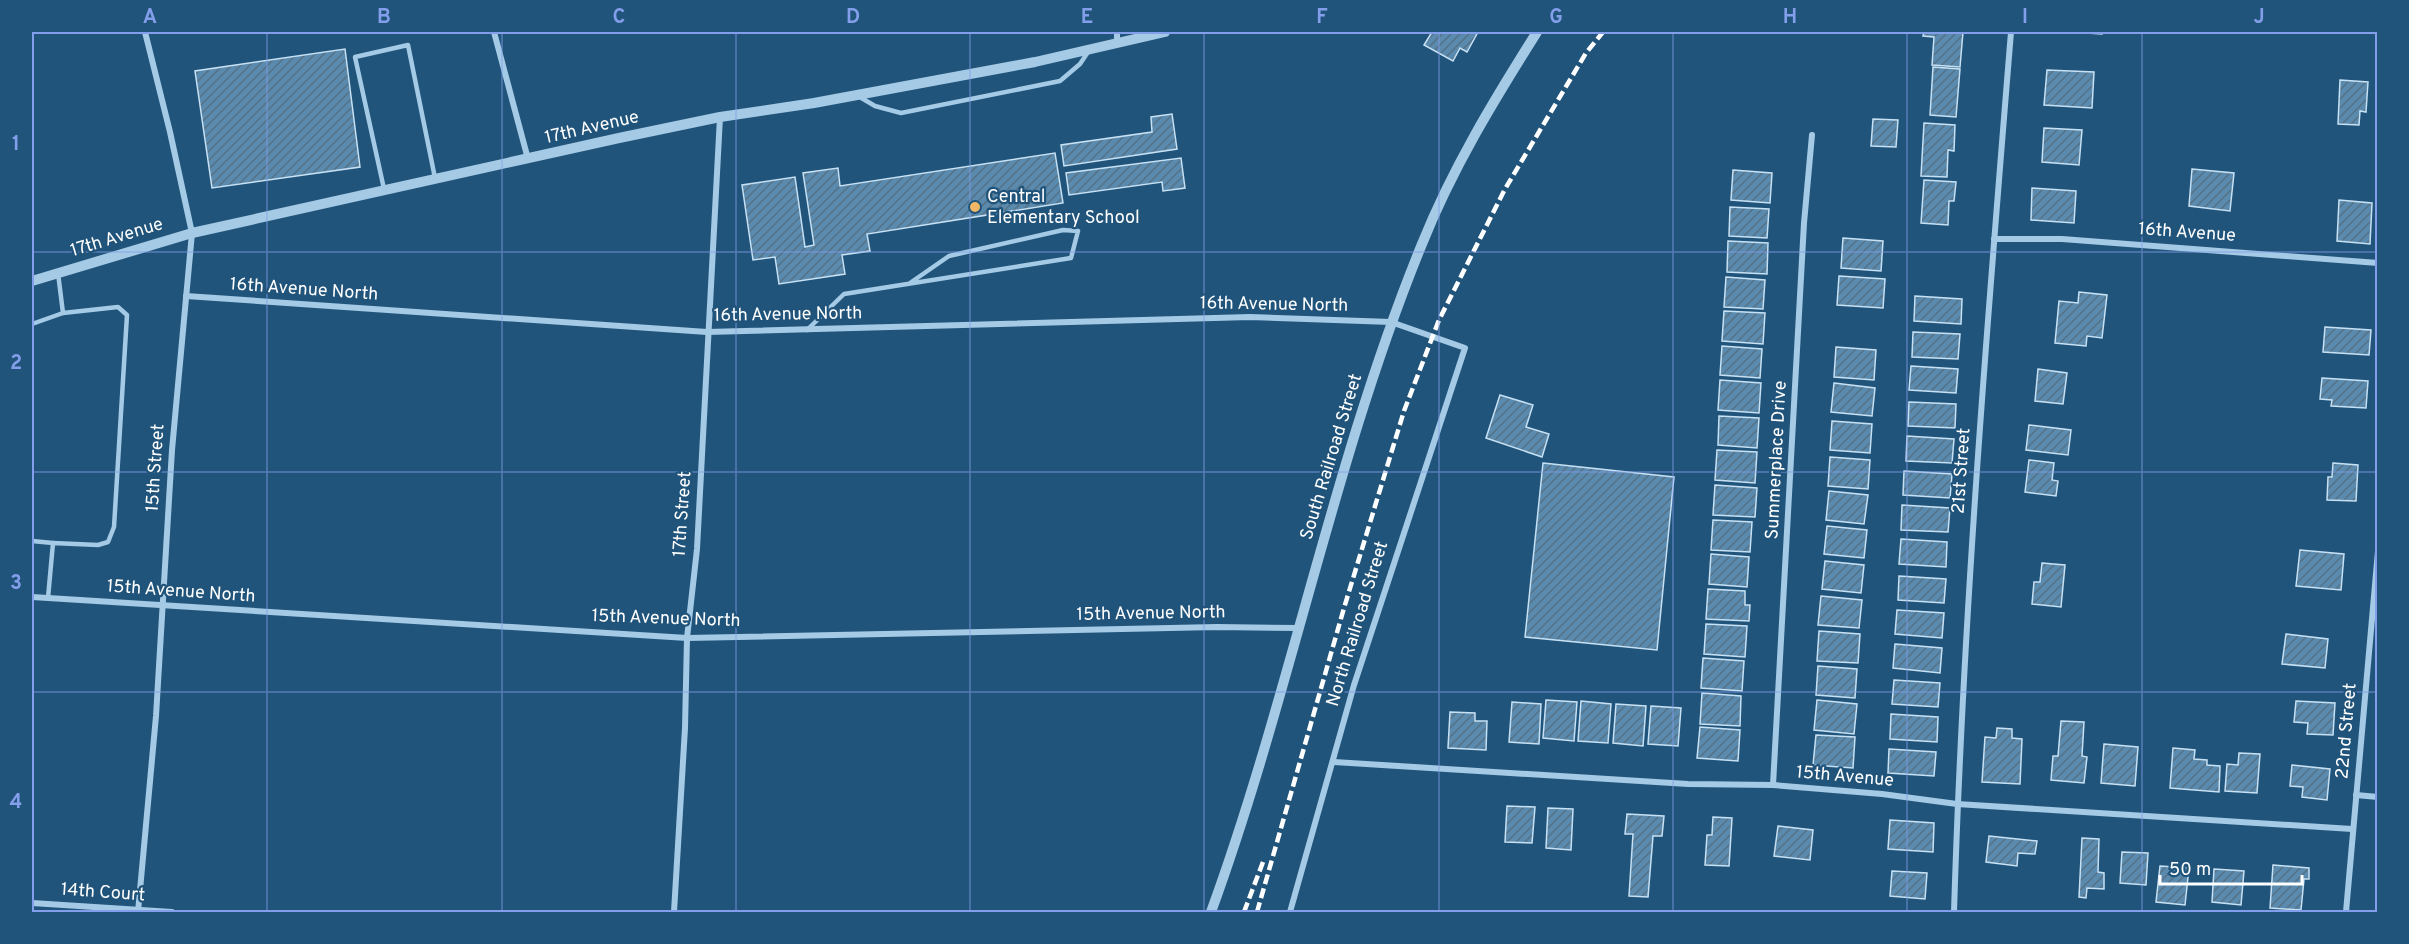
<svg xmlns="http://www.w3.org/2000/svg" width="2409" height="944" viewBox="0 0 2409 944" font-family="Overpass,sans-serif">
<defs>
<pattern id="building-hatch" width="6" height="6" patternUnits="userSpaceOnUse" patternTransform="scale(1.5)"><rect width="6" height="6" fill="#5a8aad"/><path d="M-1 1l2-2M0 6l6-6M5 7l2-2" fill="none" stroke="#547186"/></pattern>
</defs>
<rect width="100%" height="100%" fill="#21547b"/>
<!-- building -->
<g fill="url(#building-hatch)" stroke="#c7e1f4" stroke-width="1.5">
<polygon points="1432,32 1478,32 1467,52 1460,48 1453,61 1424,45"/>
<polygon points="1924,32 1963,32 1960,67 1932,65 1934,37 1923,36"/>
<polygon points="2070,32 2102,32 2102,34"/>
<polygon points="345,49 360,167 212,188 195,71"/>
<polygon points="1933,67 1960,69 1956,117 1930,115"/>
<polygon points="2047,70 2094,72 2092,108 2044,105"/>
<polygon points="2340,80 2368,82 2366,112 2360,111 2359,125 2338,124"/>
<polygon points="1172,114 1177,149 1064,166 1061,145 1152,132 1151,117"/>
<polygon points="1873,119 1898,120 1896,147 1871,146"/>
<polygon points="1924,123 1955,125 1954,151 1948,150 1947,177 1921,176"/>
<polygon points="2044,128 2082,130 2079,165 2042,162"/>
<polygon points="1055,153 1063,203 867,234 870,251 842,255 845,274 779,284 775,257 753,260 742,185 795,177 805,247 814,245 803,173 838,168 840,186"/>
<polygon points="1181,158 1185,188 1163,191 1162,182 1069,195 1066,173"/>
<polygon points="2192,169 2234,173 2230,211 2189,206"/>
<polygon points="1733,170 1772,173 1770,203 1731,200"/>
<polygon points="1924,180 1956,182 1954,201 1949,201 1948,225 1921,223"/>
<polygon points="2032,188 2076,191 2074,223 2031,220"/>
<polygon points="2339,200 2372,203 2370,244 2337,241"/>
<polygon points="1730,207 1769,209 1767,238 1729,236"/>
<polygon points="1843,238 1883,241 1881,271 1841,268"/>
<polygon points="1728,241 1768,243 1767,274 1727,272"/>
<polygon points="1839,276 1885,279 1883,308 1837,305"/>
<polygon points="1726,277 1765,280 1763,309 1724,307"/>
<polygon points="2079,292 2107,295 2102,338 2087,336 2086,346 2055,343 2059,301 2078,303"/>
<polygon points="1915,296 1962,299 1961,324 1914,321"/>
<polygon points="1724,311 1765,313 1763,344 1722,341"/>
<polygon points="2325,327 2371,330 2369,355 2323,352"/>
<polygon points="1913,332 1960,334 1958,359 1912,357"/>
<polygon points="1722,346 1762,349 1760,378 1720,375"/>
<polygon points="1836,347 1876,350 1874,380 1834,377"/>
<polygon points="1911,366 1958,369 1956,393 1909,390"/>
<polygon points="2038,369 2067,373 2063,404 2035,401"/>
<polygon points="2322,378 2368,381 2366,408 2331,406 2332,400 2320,399"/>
<polygon points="1720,380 1761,383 1759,413 1718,410"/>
<polygon points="1834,383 1875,388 1872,416 1831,412"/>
<polygon points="1500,395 1533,405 1526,427 1549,434 1542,457 1486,438"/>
<polygon points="1909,402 1956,404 1955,428 1908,426"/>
<polygon points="1719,416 1759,418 1757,448 1718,445"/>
<polygon points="1832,421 1872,424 1870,453 1830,450"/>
<polygon points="2029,425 2071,430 2068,455 2026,450"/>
<polygon points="1907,436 1954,439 1952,463 1906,461"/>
<polygon points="1717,450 1757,452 1755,483 1715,480"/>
<polygon points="1830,457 1870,460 1868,489 1828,486"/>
<polygon points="2029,460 2054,463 2052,480 2058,481 2056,496 2025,492"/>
<polygon points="1543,463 1674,477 1657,650 1525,637"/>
<polygon points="2333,463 2358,465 2356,501 2327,500 2328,477 2332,477"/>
<polygon points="1904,471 1952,474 1950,498 1903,495"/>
<polygon points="1715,485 1757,488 1755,517 1713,515"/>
<polygon points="1829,491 1868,495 1864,524 1826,520"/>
<polygon points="1902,505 1950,508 1948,532 1901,530"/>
<polygon points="1713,520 1752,522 1750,552 1711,550"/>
<polygon points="1827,526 1867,530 1864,558 1824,554"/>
<polygon points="1901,539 1947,542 1946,567 1899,564"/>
<polygon points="2300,550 2344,554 2341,590 2296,586"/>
<polygon points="1711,554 1749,557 1747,587 1709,584"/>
<polygon points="1825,561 1864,565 1861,593 1822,589"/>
<polygon points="2042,563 2065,565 2061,607 2032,604 2034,582 2040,582"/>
<polygon points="1899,576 1946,579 1944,603 1898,600"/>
<polygon points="1708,589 1745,591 1745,605 1750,605 1749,621 1706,619"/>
<polygon points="1821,596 1862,600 1859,628 1818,625"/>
<polygon points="1897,610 1944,613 1942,638 1895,634"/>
<polygon points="1706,624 1747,626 1745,657 1704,654"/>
<polygon points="1819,631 1860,634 1858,663 1817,661"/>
<polygon points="2286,634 2328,639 2325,668 2282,664"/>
<polygon points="1895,644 1942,648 1940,673 1893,668"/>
<polygon points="1703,658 1744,661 1742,691 1701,688"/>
<polygon points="1818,666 1857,669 1855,698 1816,695"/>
<polygon points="1894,680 1940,683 1938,707 1892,704"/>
<polygon points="1702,693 1741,696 1740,726 1700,724"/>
<polygon points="1546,700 1577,702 1574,741 1543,738"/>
<polygon points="1817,700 1857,704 1854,734 1814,730"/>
<polygon points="1581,701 1611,704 1608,743 1578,741"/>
<polygon points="2296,701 2335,703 2333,735 2307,734 2308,723 2294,722"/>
<polygon points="1512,702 1541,704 1539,744 1509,742"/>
<polygon points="1616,704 1646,706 1643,746 1613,743"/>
<polygon points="1651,706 1681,708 1678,746 1648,744"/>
<polygon points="1450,712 1475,713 1475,721 1487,721 1486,750 1448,748"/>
<polygon points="1891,714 1938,717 1937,742 1890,739"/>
<polygon points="2061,721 2084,722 2082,756 2087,757 2084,783 2051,780 2053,756 2058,756"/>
<polygon points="1700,727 1740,730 1738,761 1697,758"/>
<polygon points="1997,728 2012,729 2012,738 2022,739 2020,784 1982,782 1985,737 1996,738"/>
<polygon points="1816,735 1855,737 1853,768 1813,765"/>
<polygon points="2104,744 2138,747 2135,786 2101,783"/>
<polygon points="2173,748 2195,750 2194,759 2207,760 2207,765 2220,766 2219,792 2170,788"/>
<polygon points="1889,749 1936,752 1934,776 1888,773"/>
<polygon points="2239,753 2260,754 2257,793 2225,791 2227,764 2238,765"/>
<polygon points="2292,765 2330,769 2327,800 2302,797 2303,787 2290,786"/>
<polygon points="1507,806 1535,807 1532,843 1505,842"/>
<polygon points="1548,808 1573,809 1571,850 1546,848"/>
<polygon points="1627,814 1664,816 1662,836 1653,836 1648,897 1629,896 1633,834 1625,834"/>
<polygon points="1713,817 1732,818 1729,866 1705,865 1707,835 1712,835"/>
<polygon points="1890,820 1934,823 1933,852 1888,849"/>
<polygon points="1778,826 1813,830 1810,860 1774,856"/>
<polygon points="1989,836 2037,841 2035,854 2018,853 2017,866 1986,862"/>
<polygon points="2082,838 2099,839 2098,872 2104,873 2104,889 2087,888 2086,898 2079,897"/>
<polygon points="2122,852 2148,853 2146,885 2120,883"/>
<polygon points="2273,865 2309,868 2309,879 2304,879 2301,910 2270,908"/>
<polygon points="2160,866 2189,868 2185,905 2156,902"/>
<polygon points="2214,869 2244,871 2241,905 2212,902"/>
<polygon points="1892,871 1927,873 1925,899 1890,896"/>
</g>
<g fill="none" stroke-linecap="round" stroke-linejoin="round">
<!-- service -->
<g stroke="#a4cae5" stroke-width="4.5">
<polyline points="858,96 875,106 901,113 1060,81 1080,64 1088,52"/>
<polyline points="384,189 355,57 408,45 435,178"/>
<polyline points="32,324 63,313"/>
<polyline points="807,330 844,294 1071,258 1078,231 1063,230 949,256 910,283"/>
<polyline points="32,541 53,543"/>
<polyline points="48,598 53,543 98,545 108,542 114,527 127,315 118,307 63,313 58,273"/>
</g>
<!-- minor -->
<g stroke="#a4cae5" stroke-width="6">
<polyline points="494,32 528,159"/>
<polyline points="1117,42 1117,32"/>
<polyline points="1994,239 2062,239 2378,263"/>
<polyline points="186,296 707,332 1250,317 1391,322 1465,348 1354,685 1290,912"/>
<polyline points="32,597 687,638 1217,627 1299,628"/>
<polyline points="1334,762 1688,784 1773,785 1882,794 1957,804 2352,829"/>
<polyline points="1773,785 1804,223 1812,135"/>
<polyline points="2356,795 2378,797"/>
<polyline points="32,903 172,912"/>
<polyline points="138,912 156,716 172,450 192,233 170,132 145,32"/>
<polyline points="674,912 685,728 687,638 697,549 720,117"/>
<path d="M 1954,912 C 1963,618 1987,325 2011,32"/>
<polyline points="2346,912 2378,551"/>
</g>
<!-- tertiary -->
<g stroke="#a4cae5" stroke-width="10">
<polyline points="32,281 192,233 619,138 720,117 814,103 1035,62 1165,32"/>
<path d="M 1211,912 C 1291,693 1333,461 1422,244 C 1452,169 1494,100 1537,32"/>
</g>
<!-- rail -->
<g stroke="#fff" stroke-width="4.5" stroke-dasharray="10 4.5" stroke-linecap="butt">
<polyline points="1244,912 1263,862"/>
<polyline points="1257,912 1344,608 1404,411 1439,320 1505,189 1586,53 1603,32"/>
</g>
</g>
<!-- grid -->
<path fill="none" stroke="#839eea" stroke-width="1.5" stroke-opacity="0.55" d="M 267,32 L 267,912M 502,32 L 502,912M 736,32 L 736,912M 970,32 L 970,912M 1204,32 L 1204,912M 1439,32 L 1439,912M 1673,32 L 1673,912M 1907,32 L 1907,912M 2142,32 L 2142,912M 32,252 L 2378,252M 32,472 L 2378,472M 32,692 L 2378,692"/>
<!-- markers -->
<circle fill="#f1b766" stroke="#21547b" stroke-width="2" cx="975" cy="207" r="6"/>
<g text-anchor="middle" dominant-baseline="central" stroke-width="4.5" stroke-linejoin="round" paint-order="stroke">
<!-- street labels -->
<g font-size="18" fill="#fff" stroke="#21547b">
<text transform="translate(592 128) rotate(-13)">17th Avenue</text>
<text transform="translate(2187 233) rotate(4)">16th Avenue</text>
<text transform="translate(117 238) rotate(-17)">17th Avenue</text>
<text transform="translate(304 290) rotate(4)">16th Avenue North</text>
<text transform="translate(1274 305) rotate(1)">16th Avenue North</text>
<text transform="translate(788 315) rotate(-1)">16th Avenue North</text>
<text transform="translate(1332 457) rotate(-73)">South Railroad Street</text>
<text transform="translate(1777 460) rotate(-87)">Summerplace Drive</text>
<text transform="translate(156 468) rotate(-86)">15th Street</text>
<text transform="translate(1962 471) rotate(-86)">21st Street</text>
<text transform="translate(683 514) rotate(-86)">17th Street</text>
<text transform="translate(181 592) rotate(4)">15th Avenue North</text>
<text transform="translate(1151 614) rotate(-1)">15th Avenue North</text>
<text transform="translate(666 619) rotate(2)">15th Avenue North</text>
<text transform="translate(1358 624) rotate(-73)">North Railroad Street</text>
<text transform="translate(2347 731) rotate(-85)">22nd Street</text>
<text transform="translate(1845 777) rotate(5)">15th Avenue</text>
<text transform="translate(103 893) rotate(4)">14th Court</text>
</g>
<!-- poi labels -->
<g font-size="18" fill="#fff" stroke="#21547b" text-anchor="start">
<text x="987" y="197">Central<tspan x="987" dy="21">Elementary School</tspan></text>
</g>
</g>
<!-- border -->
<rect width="2409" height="944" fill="none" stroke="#21547b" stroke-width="66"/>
<!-- scale -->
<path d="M2160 875v9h142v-9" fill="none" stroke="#ffffff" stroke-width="3"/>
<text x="2169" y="875" font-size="18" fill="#ffffff" stroke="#21547b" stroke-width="4.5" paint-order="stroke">50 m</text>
<rect x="33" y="33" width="2343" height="878" fill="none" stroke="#839eea" stroke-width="2"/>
<g font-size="20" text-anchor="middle" font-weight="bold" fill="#839eea">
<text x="150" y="23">A</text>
<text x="384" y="23">B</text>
<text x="619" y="23">C</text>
<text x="853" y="23">D</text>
<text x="1087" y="23">E</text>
<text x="1322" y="23">F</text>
<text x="1556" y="23">G</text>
<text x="1790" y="23">H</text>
<text x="2025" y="23">I</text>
<text x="2259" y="23">J</text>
<text x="16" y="150">1</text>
<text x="16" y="369">2</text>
<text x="16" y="589">3</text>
<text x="16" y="808">4</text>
</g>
</svg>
